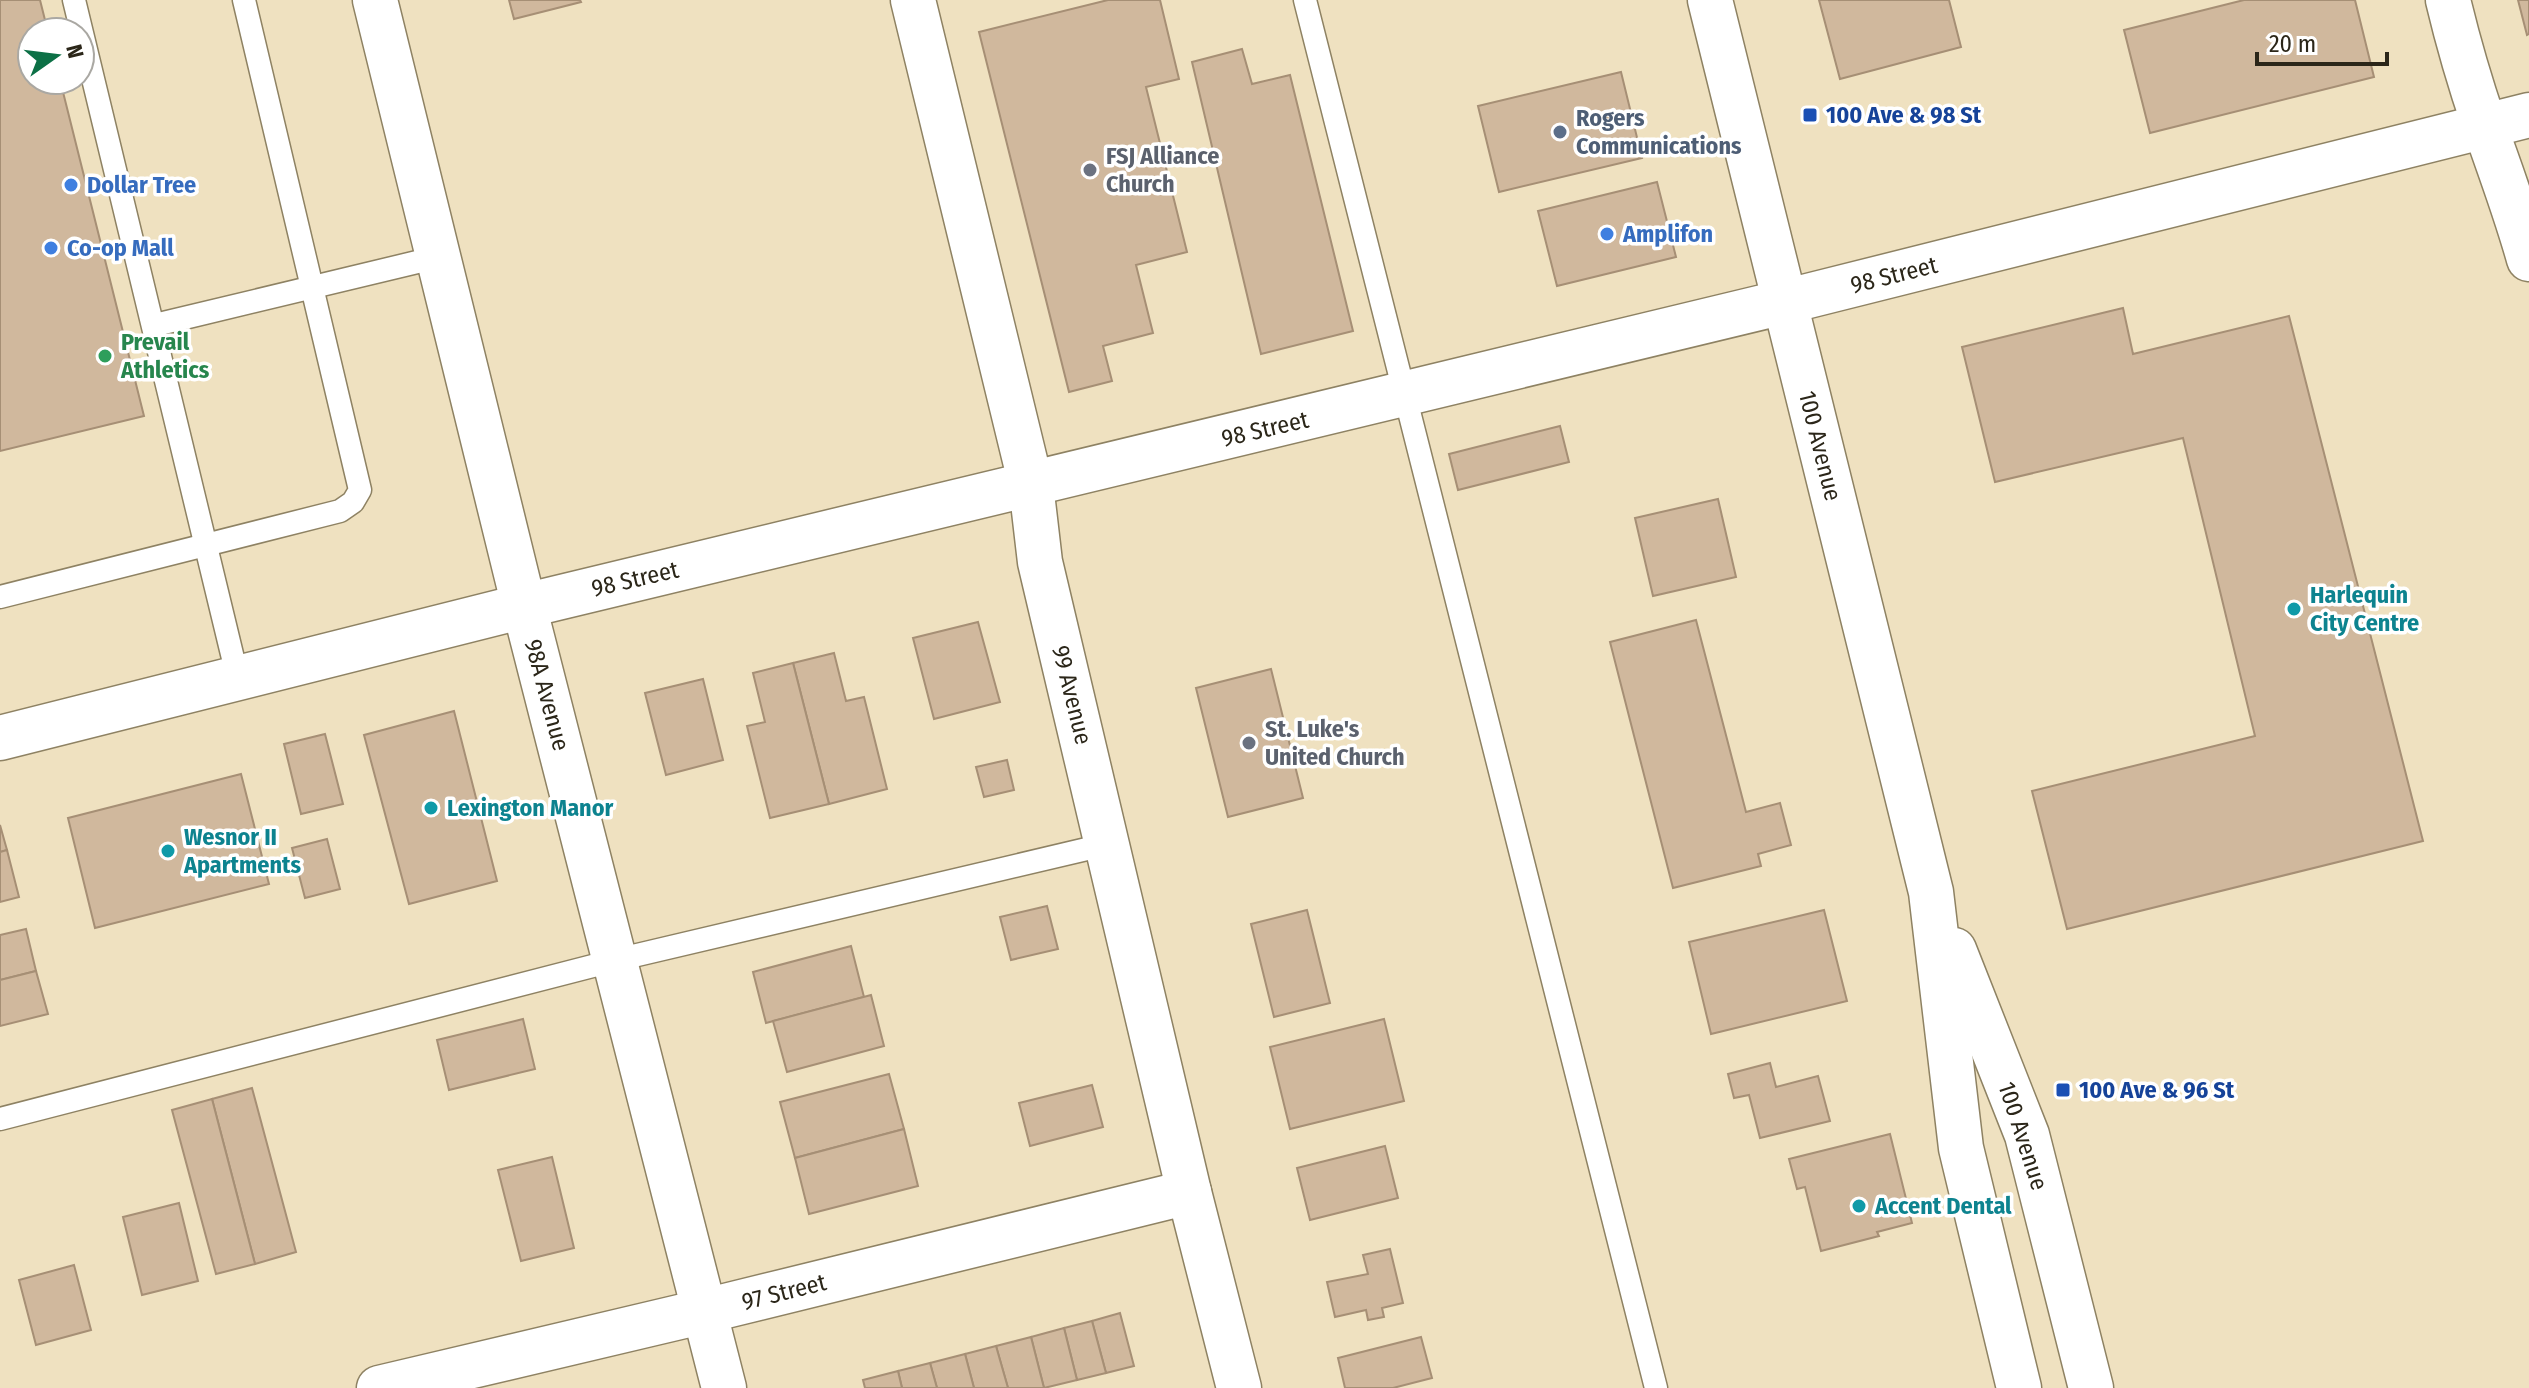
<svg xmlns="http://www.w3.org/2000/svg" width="2529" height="1388" viewBox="0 0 2529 1388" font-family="'Fira Sans Condensed',sans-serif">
<rect width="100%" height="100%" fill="#efe1c0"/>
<!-- building -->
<g fill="#d0b89d" stroke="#a68f75" stroke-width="2">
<polygon points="0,0 40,0 48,32 32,32 32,80 60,80 144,416 0,451"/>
<polygon points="509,0 580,0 581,2 514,19"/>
<polygon points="1108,0 1160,0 1179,79 1146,87 1187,252 1136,265 1153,333 1103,346 1112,381 1069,392 979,32"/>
<polygon points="1819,0 1949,0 1961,47 1840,79"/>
<polygon points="2244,0 2355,0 2374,77 2150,133 2124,30"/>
<polygon points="2518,0 2529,0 2529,34 2527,35"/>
<polygon points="1242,49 1252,84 1290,75 1353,331 1261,354 1192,62"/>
<polygon points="1621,72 1642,158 1499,192 1478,106"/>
<polygon points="1657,182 1676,257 1557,286 1538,211"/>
<polygon points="2123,308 2133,354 2289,316 2423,841 2067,929 2032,791 2255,736 2183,438 1995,482 1962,347"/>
<polygon points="1560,426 1569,462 1458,490 1449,454"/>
<polygon points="1718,499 1736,577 1653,596 1635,518"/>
<polygon points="1696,620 1746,812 1780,803 1791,845 1758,854 1761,866 1673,888 1610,642"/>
<polygon points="978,622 1000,702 934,719 913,638"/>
<polygon points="834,653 846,701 864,697 887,789 829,804 793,663"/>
<polygon points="793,663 829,804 770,818 747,726 765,722 753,673"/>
<polygon points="1271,669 1303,798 1228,817 1196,688"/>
<polygon points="703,679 723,760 666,775 645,693"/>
<polygon points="454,711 497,881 409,904 364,735"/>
<polygon points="325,734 343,804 301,814 284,744"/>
<polygon points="1007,760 1014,790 984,797 976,767"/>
<polygon points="241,774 269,884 95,928 68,818"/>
<polygon points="0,825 7,850 0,852"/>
<polygon points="327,839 340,889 305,898 292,848"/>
<polygon points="7,850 19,897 0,902 0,852"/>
<polygon points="1047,906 1058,949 1011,960 1000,917"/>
<polygon points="1307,910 1330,1003 1274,1017 1251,924"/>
<polygon points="1824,910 1847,1001 1711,1034 1689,942"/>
<polygon points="26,929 36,971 0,980 0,935"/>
<polygon points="851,946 864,997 766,1023 753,972"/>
<polygon points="36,971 48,1014 0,1026 0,980"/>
<polygon points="871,995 884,1046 787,1072 773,1021"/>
<polygon points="523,1019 535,1069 449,1090 437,1040"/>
<polygon points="1384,1019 1404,1101 1290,1129 1270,1047"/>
<polygon points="1770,1063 1776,1087 1818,1076 1830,1121 1760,1138 1749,1095 1734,1098 1728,1074"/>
<polygon points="889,1074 904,1129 795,1158 780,1102"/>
<polygon points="1092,1085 1103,1127 1030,1146 1019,1103"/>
<polygon points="252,1088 296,1252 255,1264 212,1099"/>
<polygon points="212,1099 255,1264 216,1274 172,1110"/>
<polygon points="904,1129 918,1186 809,1214 795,1158"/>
<polygon points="1890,1134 1912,1223 1877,1232 1879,1236 1821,1251 1805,1187 1797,1189 1789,1159"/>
<polygon points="1385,1146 1398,1198 1310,1220 1297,1168"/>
<polygon points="552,1157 574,1248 521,1261 498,1170"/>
<polygon points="179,1203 198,1281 142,1295 123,1217"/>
<polygon points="1390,1249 1403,1303 1382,1308 1384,1317 1368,1320 1366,1310 1335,1317 1327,1282 1368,1274 1363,1255"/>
<polygon points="74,1265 91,1330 36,1345 19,1280"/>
<polygon points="1120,1313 1134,1366 1106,1373 1092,1321"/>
<polygon points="1092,1321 1106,1373 1077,1380 1064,1328"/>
<polygon points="1064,1328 1077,1380 1044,1388 1031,1337"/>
<polygon points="1031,1337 1044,1388 1008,1388 996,1346"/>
<polygon points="1421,1337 1432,1378 1393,1388 1345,1388 1338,1358"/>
<polygon points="996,1346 1008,1388 974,1388 965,1354"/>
<polygon points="965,1354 974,1388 937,1388 930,1363"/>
<polygon points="930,1363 937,1388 902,1388 898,1371"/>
<polygon points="898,1371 902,1388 865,1388 863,1380"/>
</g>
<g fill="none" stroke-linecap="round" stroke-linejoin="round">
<!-- service casing -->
<g stroke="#8e8263" stroke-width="25">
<g id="service">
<polyline points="74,0 238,679"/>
<polyline points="1305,0 1656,1388"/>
<polyline points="155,325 438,257"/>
<polyline points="0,597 340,511 353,502 360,490 244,0"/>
<polyline points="0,1119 616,960 1108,844"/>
</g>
</g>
<!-- minor casing -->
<g stroke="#8e8263" stroke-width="47">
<g id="minor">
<polyline points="375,0 524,606 724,1388"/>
<polyline points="913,0 1031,485 1040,562 1189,1192 1239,1388"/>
<path d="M 2448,0 C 2458,42 2470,83 2484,124 C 2500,170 2516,212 2529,259"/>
<polyline points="0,738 524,606 1784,302 2529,115"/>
<polyline points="379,1388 705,1311 1189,1192"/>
</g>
</g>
<!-- secondary casing -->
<g stroke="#8e8263" stroke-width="47">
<g id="secondary">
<polyline points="1710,0 1931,892 1961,1148 2019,1388"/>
<polyline points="1954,950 2027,1135 2091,1388"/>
</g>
</g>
<!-- service -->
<use href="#service" stroke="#fff" stroke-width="22"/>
<!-- minor -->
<use href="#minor" stroke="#fff" stroke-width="44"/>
<!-- secondary -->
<use href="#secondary" stroke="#fff" stroke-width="44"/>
</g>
<!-- markers -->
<g fill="#1a4fb4" stroke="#fff" stroke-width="3">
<rect x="1802" y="107" width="16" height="16" rx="4"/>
<rect x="2055" y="1082" width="16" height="16" rx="4"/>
</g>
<circle fill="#5c6f8a" stroke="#fff" stroke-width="3" cx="1560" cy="132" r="8"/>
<g fill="#6b7280" stroke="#fff" stroke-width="3">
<circle cx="1090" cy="170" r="8"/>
<circle cx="1249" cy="743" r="8"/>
</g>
<g fill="#3f7fe0" stroke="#fff" stroke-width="3">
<circle cx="71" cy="185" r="8"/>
<circle cx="1607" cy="234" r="8"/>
<circle cx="51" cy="248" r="8"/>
</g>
<circle fill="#2e9e5b" stroke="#fff" stroke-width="3" cx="105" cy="356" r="8"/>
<g fill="#0f9aa8" stroke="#fff" stroke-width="3">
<circle cx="2294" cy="609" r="8"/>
<circle cx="431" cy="808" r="8"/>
<circle cx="168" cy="851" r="8"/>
<circle cx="1859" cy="1206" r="8"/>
</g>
<g text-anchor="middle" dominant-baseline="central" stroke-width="7" stroke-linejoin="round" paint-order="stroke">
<!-- transit labels -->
<g font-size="24" font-weight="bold" fill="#164399" stroke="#fff" text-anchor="start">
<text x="1826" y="115">100 Ave &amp; 98 St</text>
<text x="2079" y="1090">100 Ave &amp; 96 St</text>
</g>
<!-- service labels -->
<g font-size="24" font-weight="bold" fill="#4e5e75" stroke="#fff" text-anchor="start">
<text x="1576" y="118">Rogers<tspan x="1576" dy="28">Communications</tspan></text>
</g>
<!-- worship labels -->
<g font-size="24" font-weight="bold" fill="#5b616d" stroke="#fff" text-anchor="start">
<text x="1106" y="156">FSJ Alliance<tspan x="1106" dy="28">Church</tspan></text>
<text x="1265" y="729">St. Luke's<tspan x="1265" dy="28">United Church</tspan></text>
</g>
<!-- shop labels -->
<g font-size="24" font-weight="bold" fill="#366cbe" stroke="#fff" text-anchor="start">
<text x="87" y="185">Dollar Tree</text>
<text x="1623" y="234">Amplifon</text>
<text x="67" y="248">Co-op Mall</text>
</g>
<!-- street labels -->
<g font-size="24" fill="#2b2619" stroke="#fff">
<text transform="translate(1894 275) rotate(-14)">98 Street</text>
<text transform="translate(1265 429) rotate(-13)">98 Street</text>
<text transform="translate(1820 446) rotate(76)">100 Avenue</text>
<text transform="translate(635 579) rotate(-13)">98 Street</text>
<text transform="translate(547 695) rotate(75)">98A Avenue</text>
<text transform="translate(1072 695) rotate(76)">99 Avenue</text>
<text transform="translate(2023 1136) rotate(72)">100 Avenue</text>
<text transform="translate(784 1292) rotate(-14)">97 Street</text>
</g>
<!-- leisure labels -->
<g font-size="24" font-weight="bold" fill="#27864d" stroke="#fff" text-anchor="start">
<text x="121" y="342">Prevail<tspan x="121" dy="28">Athletics</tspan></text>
</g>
<!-- culture labels -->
<g font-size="24" font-weight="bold" fill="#0d838f" stroke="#fff" text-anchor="start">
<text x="2310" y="595">Harlequin<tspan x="2310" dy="28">City Centre</tspan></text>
<text x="447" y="808">Lexington Manor</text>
<text x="184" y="837">Wesnor II<tspan x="184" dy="28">Apartments</tspan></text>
<text x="1875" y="1206">Accent Dental</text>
</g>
</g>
<!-- north arrow -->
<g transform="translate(56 56) rotate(76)"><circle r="38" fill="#ffffff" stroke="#aaa8a3" stroke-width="2"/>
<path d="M0-6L14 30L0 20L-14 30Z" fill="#0c7046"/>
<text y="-12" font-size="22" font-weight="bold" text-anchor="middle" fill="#2b2619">N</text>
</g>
<!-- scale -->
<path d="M2257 52v12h130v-12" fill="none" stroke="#2b2619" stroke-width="4"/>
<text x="2269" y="52" font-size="24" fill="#2b2619" stroke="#ffffff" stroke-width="6" paint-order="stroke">20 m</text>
</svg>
